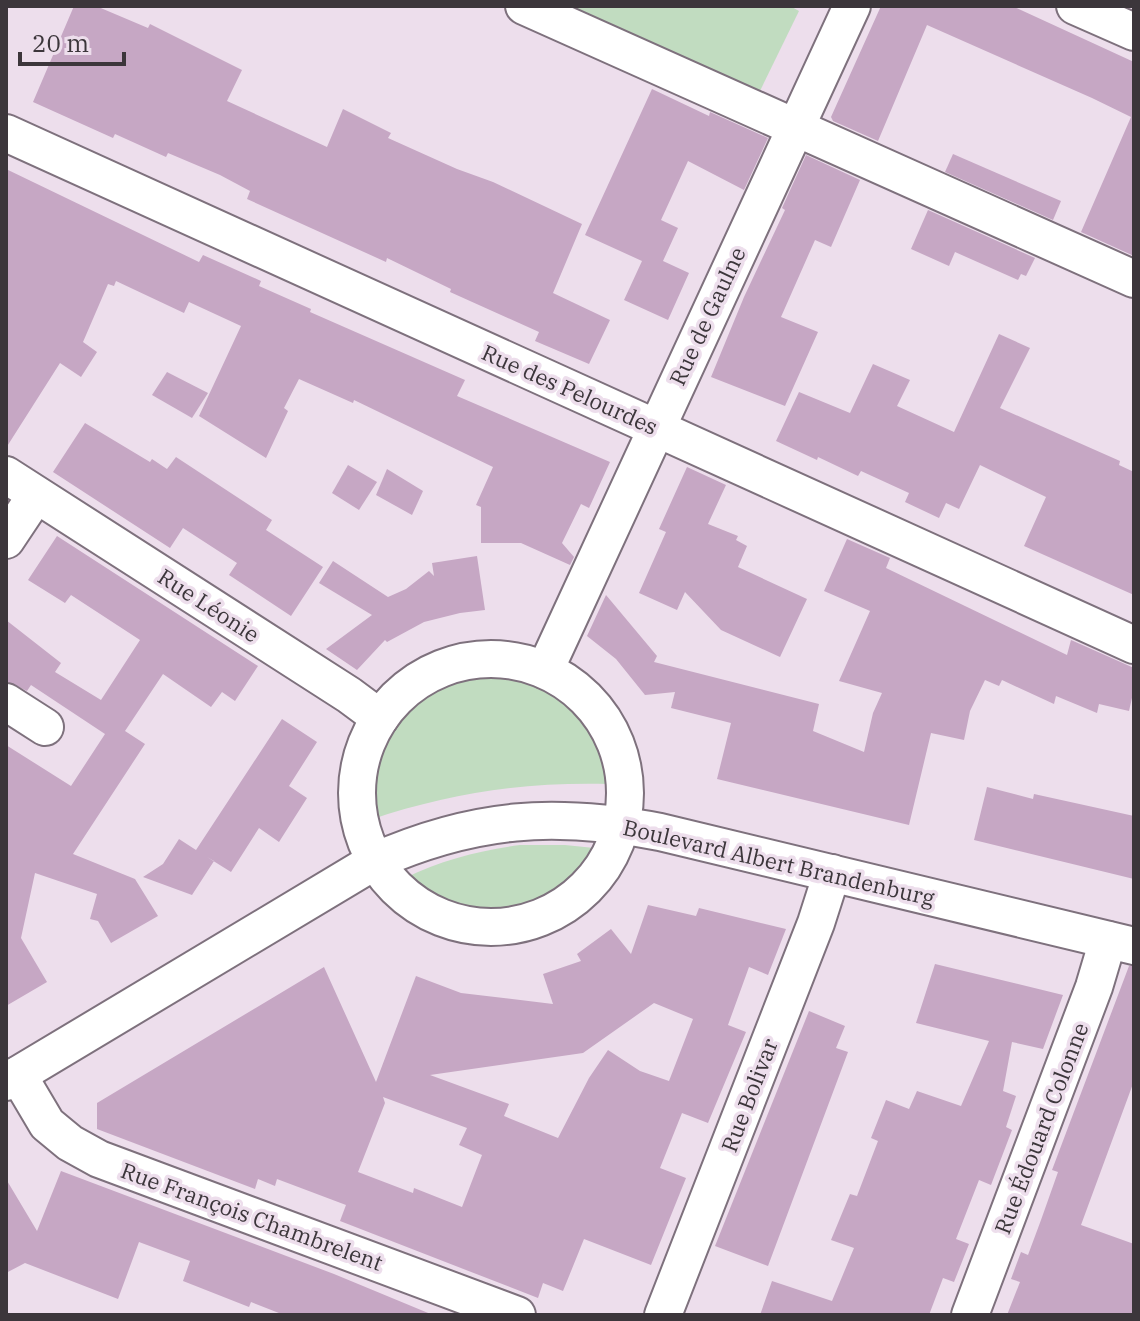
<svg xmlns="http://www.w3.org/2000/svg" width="1140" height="1321" viewBox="0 0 1140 1321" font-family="'IBM Plex Serif',serif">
<rect width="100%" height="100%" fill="#eddeec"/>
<!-- green -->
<g fill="#c1dcc0">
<polygon points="563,6 790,6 799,11 759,93"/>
<path d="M 509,672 C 517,672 527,672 535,674 C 577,687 605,744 608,784 C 523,782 450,793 370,820 C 369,802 367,782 370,764 C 381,696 451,676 509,672 Z"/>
<path d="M 520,845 L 565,845 L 604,849 C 613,898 499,913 467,908 C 444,905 423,891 405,878 C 441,860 481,850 520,845 Z"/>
</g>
<!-- building -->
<g fill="#c6a7c4" fill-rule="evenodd">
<polygon points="74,6 96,6 148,28 150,24 242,70 227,101 327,147 343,109 391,133 388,138 457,169 493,182 582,224 553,293 610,320 589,364 535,341 539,332 450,292 451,289 387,258 386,262 247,199 250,191 220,175 168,153 166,157 115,134 113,138 33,102"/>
<polygon points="881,6 1012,6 1134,62 1134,256 1081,232 1131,117 1092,98 927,25 878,141 833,121 831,117"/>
<polygon points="652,89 709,116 710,112 768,138 744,190 688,161 661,220 678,228 663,261 689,273 668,320 624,300 642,261 585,235"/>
<polygon points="953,154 1061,201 1053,220 945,172"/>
<polygon points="806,155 860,180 831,247 815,240 781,317 818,332 785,406 711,377 744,297 785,210 782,208"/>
<polygon points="6,169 199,262 203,255 261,281 259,286 311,309 310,312 465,380 457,396 610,462 589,508 581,504 562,543 574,557 570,565 521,543 481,543 481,507 476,505 493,467 354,400 353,403 299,379 284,408 288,411 266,458 199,416 241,326 189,302 184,313 116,281 114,286 108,284 83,342 97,352 81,377 60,363 6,448"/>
<polygon points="928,210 1035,258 1026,276 1021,274 1018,280 955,252 949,266 911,249"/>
<polygon points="999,334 1030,348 1000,408 1120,461 1119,465 1134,472 1134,595 1024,546 1046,497 980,465 959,509 946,503 939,518 905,502 909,493 861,471 858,476 818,457 817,460 776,441 799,392 850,413 873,364 910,380 897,406 954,432"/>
<polygon points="167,372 208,393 192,418 152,395"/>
<polygon points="85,423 150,462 152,459 167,469 176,457 272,520 266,530 323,567 291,616 229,575 237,563 183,528 170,548 53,472"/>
<polygon points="348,465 377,482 359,510 332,493"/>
<polygon points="687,467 726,485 708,524 738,536 736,540 747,546 738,567 807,599 780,657 721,630 685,592 677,610 639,593 666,532 659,529"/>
<polygon points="387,469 423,491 412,515 376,495"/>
<polygon points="57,536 258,666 235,701 222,692 211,707 163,674 125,731 145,744 73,854 135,879 158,916 111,943 98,921 90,919 97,894 35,873 21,938 47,982 6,1006 6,745 71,786 105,734 31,685 27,691 6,681 6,620 61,663 55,672 101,700 140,640 71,595 65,603 28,580"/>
<polygon points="847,539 890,558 886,568 1067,655 1071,640 1134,668 1134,689 1129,711 1099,704 1097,713 1056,696 1054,704 1002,680 999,686 985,680 970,711 964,740 931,733 909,825 717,779 731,723 671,708 675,692 645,695 616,659 587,636 606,595 657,656 654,662 819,704 813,731 864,752 873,713 882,693 839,681 870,611 824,591"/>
<polygon points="477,556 485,610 460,613 424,622 387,642 385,640 357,670 326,649 372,615 319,583 333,561 388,597 406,589 429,571 434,576 432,563"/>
<polygon points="282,719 317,742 289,786 307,798 279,842 259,828 231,872 207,857 214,861 192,895 143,877 163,864 179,839 196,850"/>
<polygon points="987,787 1033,799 1034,794 1134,816 1134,879 974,840"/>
<path d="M 648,905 L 696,916 L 699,908 L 786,929 L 768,975 L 749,967 L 728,1025 L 746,1032 L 708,1123 L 682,1113 L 660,1168 L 686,1178 L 651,1265 L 584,1239 L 563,1291 L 543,1283 L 538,1298 L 340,1221 L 346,1205 L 277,1179 L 275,1186 L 258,1179 L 255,1189 L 97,1129 L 97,1103 L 324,967 L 376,1082 L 416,976 L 461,993 L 553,1004 L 543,974 L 581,961 L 577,954 L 611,929 L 631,954 ZM 654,1003 L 693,1019 L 669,1081 L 640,1071 L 608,1050 L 589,1078 L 558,1138 L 504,1116 L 509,1104 L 430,1075 L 583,1053 ZM 383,1097 L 467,1128 L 459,1145 L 482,1155 L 462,1207 L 414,1188 L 413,1193 L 358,1172 L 385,1103 Z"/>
<polygon points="935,964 1063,995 1043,1049 1012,1042 1003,1091 1016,1096 1006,1127 1012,1130 991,1185 979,1180 956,1239 969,1244 954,1282 943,1278 929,1315 760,1315 772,1281 832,1301 854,1248 831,1240 850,1194 857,1196 878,1141 871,1138 886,1100 909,1109 917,1091 961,1106 989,1041 916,1023"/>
<polygon points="1129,966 1134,966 1134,1081 1081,1225 1134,1244 1134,1315 1007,1315 1020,1282 1011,1279 1021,1252 1028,1255 1041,1220 1058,1172 1052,1170"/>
<polygon points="809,1011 845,1026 836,1048 848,1052 768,1266 715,1246"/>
<polygon points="61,1171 334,1274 433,1315 284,1315 251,1302 249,1307 183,1281 190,1261 139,1242 118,1299 25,1263 6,1273 6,1179 37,1231"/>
</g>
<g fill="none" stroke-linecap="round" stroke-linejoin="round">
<!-- minor casing -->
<g stroke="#7e717d" stroke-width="40">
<g id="minor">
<polyline points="524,6 1134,279"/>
<polyline points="1075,6 1134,32"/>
<polyline points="6,133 1134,645"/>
<polyline points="6,475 349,695 380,718"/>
<polyline points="6,540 36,495"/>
<circle cx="491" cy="793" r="134"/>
<polyline points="545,670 852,6"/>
<polyline points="6,702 45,727"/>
<polyline points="18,1075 47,1124 70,1143 99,1159 517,1315"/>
<path d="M 6,1082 L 375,861 C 475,817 554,812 660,832 L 1134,946"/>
<polyline points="663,1315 816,923 832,873"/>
<polyline points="970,1315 1094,987 1108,940"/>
</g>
</g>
<!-- minor -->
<use href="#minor" stroke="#fff" stroke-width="36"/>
</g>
<g text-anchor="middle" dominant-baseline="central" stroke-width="7" stroke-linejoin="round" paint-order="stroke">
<!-- street labels -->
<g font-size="22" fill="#3c363b" stroke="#eddeec">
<text transform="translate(707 316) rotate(-65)">Rue de Gaulne</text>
<text transform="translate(570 389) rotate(24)">Rue des Pelourdes</text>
<text transform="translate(209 605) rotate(33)">Rue Léonie</text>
<text transform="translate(779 862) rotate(13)">Boulevard Albert Brandenburg</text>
<text transform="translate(749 1095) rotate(-69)">Rue Bolivar</text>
<text transform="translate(1041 1128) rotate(-69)">Rue Édouard Colonne</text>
<text transform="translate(252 1216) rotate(20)">Rue François Chambrelent</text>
</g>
</g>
<!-- border -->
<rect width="1140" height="1321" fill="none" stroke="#3c363b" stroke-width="16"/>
<!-- scale -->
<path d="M20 52v12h104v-12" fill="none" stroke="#3c363b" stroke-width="4"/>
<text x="32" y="52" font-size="24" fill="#3c363b" stroke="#eddeec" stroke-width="6" paint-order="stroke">20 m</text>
</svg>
